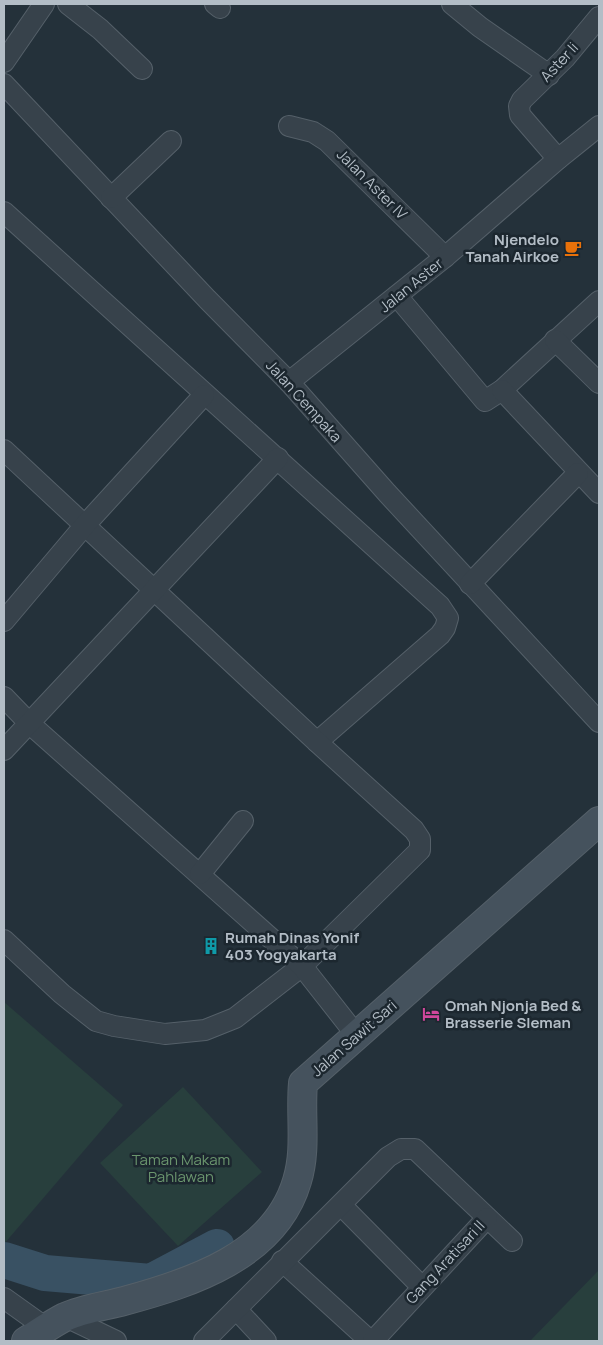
<svg xmlns="http://www.w3.org/2000/svg" width="603" height="1345" viewBox="0 0 603 1345" font-family="Manrope,sans-serif">
<rect width="100%" height="100%" fill="#24313a"/>
<!-- green -->
<g fill="#283f3d">
<polygon points="4,1002 123,1105 4,1244"/>
<polygon points="183,1087 262,1172 178,1246 100,1163"/>
<polygon points="599,1270 599,1341 530,1341"/>
</g>
<g fill="none" stroke-linecap="round" stroke-linejoin="round">
<!-- river -->
<polyline stroke="#395163" stroke-width="36" points="4,1260 45,1273 151,1282 217,1247"/>
<!-- minor casing -->
<g stroke="#556069" stroke-width="22">
<g id="minor">
<polyline points="68,4 100,29 142,69"/>
<polyline points="215,4 220,8"/>
<polyline points="452,4 480,27 549,75"/>
<polyline points="4,62 44,4"/>
<polyline points="4,84 207,299 289,382 387,493 599,722"/>
<polyline points="289,126 313,132 327,141 445,257"/>
<polyline points="558,159 520,115 519,106 522,100 565,58 599,17"/>
<polyline points="111,198 171,141"/>
<path d="M 4,212 C 149,344 295,474 440,606 L 448,618 L 445,628 L 440,635 L 317,742"/>
<polyline points="397,296 485,401 502,390 599,301"/>
<polyline points="555,340 599,383"/>
<polyline points="289,382 445,257 558,159 599,126"/>
<polyline points="502,390 599,493"/>
<polyline points="4,450 317,742 414,830 420,839 420,850 302,966 235,1018 205,1030 165,1034 114,1026 96,1021 62,994 4,940"/>
<polyline points="470,584 578,473"/>
<polyline points="4,621 85,525 204,395"/>
<polyline points="4,697 30,724 302,966 357,1036"/>
<polyline points="4,750 278,458"/>
<polyline points="200,874 243,821"/>
<polyline points="341,1205 421,1286"/>
<polyline points="282,1261 370,1341"/>
<polyline points="4,1298 46,1328"/>
<polyline points="236,1309 266,1341"/>
<polyline points="66,1317 116,1341"/>
<polyline points="204,1341 388,1157 401,1149 415,1149 512,1241"/>
<polyline points="373,1341 487,1218"/>
</g>
</g>
<!-- secondary casing -->
<g stroke="#556069" stroke-width="30">
<path id="secondary" d="M 26,1341 C 39,1333 51,1324 65,1317 C 82,1309 105,1306 124,1301 C 191,1283 275,1256 297,1181 C 307,1149 300,1116 303,1083 L 599,821"/>
</g>
<!-- minor -->
<use href="#minor" stroke="#37424b" stroke-width="20"/>
<!-- secondary -->
<use href="#secondary" stroke="#45525d" stroke-width="28"/>
</g>
<!-- icons -->
<defs>
<g id="cafe-bare" transform="scale(1.35)"><path d="M-5.5-4.5H6V0H3Q3 3.5 0 3.5H-2.5Q-5.5 3.5-5.5 0ZM3-3.2v2h1.7v-2ZM-6 4.5H4V6H-6Z" fill="#e8710a" stroke="#1c272f" stroke-width="2.5" paint-order="stroke"/></g>
<g id="building-bare" transform="scale(1.35)"><path d="M-4-6H4V6H1V3H-1V6H-4ZM-2.5-4.3h1.7v1.8h-1.7ZM.8-4.3h1.7v1.8H.8ZM-2.5-1h1.7V.8h-1.7ZM.8-1h1.7V.8H.8Z" fill="#0f9aa8" stroke="#1c272f" stroke-width="2.5" paint-order="stroke"/></g>
<g id="hotel-bare" transform="scale(1.35)"><path d="M-6-4.5h1.5V1H6V5H4.5V3h-9V5H-6ZM-4 0a1.8 1.8 0 1 1 3.6 0ZM.5 0V-2.5h3Q6-2.5 6 0Z" fill="#d1479c" stroke="#1c272f" stroke-width="2.5" paint-order="stroke"/></g>
</defs>
<g fill-rule="evenodd">
<use href="#cafe-bare" x="573" y="248"/>
<use href="#building-bare" x="211" y="946"/>
<use href="#hotel-bare" x="431" y="1014"/>
</g>
<g text-anchor="middle" dominant-baseline="central" stroke-width="5" stroke-linejoin="round" paint-order="stroke">
<!-- street labels -->
<g font-size="15" fill="#b3bdc6" stroke="#1c272f">
<text transform="translate(559 62) rotate(-47)">Aster Ii</text>
<text transform="translate(372 184) rotate(45)">Jalan Aster IV</text>
<text transform="translate(411 285) rotate(-39)">Jalan Aster</text>
<text transform="translate(304 401) rotate(48)">Jalan Cempaka</text>
<text transform="translate(354 1038) rotate(-41)">Jalan Sawit Sari</text>
<text transform="translate(445 1262) rotate(-47)">Gang Aratisari II</text>
</g>
<!-- poi labels -->
<g font-size="15" font-weight="bold" fill="#b3bdc6" stroke="#1c272f" text-anchor="start">
<text x="559" y="239" text-anchor="end">Njendelo<tspan x="559" dy="17">Tanah Airkoe</tspan></text>
<text x="225" y="937">Rumah Dinas Yonif<tspan x="225" dy="17">403 Yogyakarta</tspan></text>
<text x="445" y="1005">Omah Njonja Bed &amp;<tspan x="445" dy="17">Brasserie Sleman</tspan></text>
</g>
<!-- park labels -->
<g font-size="15" fill="#6b966e" stroke="#1c272f">
<text x="181" y="1159">Taman Makam<tspan x="181" dy="17">Pahlawan</tspan></text>
</g>
</g>
<!-- border -->
<rect width="603" height="1345" fill="none" stroke="#b3bdc6" stroke-width="10"/>
</svg>
